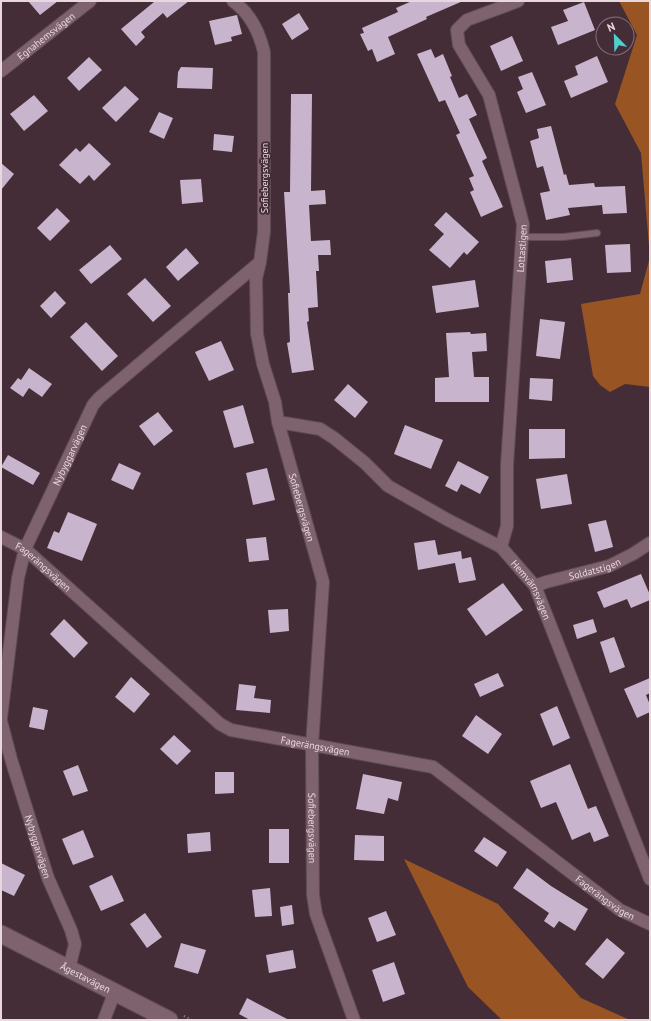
<svg xmlns="http://www.w3.org/2000/svg" width="651" height="1021" viewBox="0 0 651 1021" font-family="'PT Sans',sans-serif">
	<rect width="100%" height="100%" fill="#452d37"/>
	<g fill="#995423">
		<polygon points="619,1 650,1 650,387 625,384 610,392 600,385 593,376 581,304 640,294 650,257 641,153 615,104 637,35"/>
		<polygon points="404,859 498,904 581,998 630,1020 502,1020 468,987"/>
	</g>
	<g fill="#c8b4cc">
		<polygon points="28,1 58,1 40,15"/>
		<polygon points="153,1 189,1 167,18 163,13 141,32 145,37 136,46 121,29 154,2"/>
		<polygon points="412,1 463,1 426,17 427,19 388,37 395,54 377,62 372,49 368,51 360,34 364,33 362,28 398,12 396,8"/>
		<polygon points="584,2 595,30 558,45 551,27 568,21 563,10"/>
		<polygon points="299,13 309,29 292,40 282,24"/>
		<polygon points="237,15 242,34 231,37 232,41 215,45 209,21"/>
		<polygon points="512,36 523,61 501,71 490,46"/>
		<polygon points="431,49 435,58 443,54 452,76 450,77 459,98 467,94 477,115 469,119 487,158 482,161 503,207 481,217 470,192 474,190 469,178 474,176 456,135 460,133 445,100 439,102 417,54"/>
		<polygon points="597,56 608,82 571,98 564,81 578,75 575,66"/>
		<polygon points="89,57 102,70 79,91 67,78"/>
		<polygon points="181,67 213,68 212,89 177,88 178,72"/>
		<polygon points="532,72 546,105 526,113 517,92 523,89 518,77"/>
		<polygon points="125,86 139,99 116,122 102,108"/>
		<polygon points="291,94 312,94 311,191 325,190 326,204 309,205 311,241 330,240 331,255 318,255 319,271 316,271 318,307 308,308 309,321 307,322 314,370 292,373 287,343 290,342 288,293 290,293 284,192 290,192"/>
		<polygon points="34,95 48,111 24,131 10,114"/>
		<polygon points="159,112 173,118 164,139 149,132"/>
		<polygon points="551,126 564,175 566,174 569,185 594,183 595,187 625,186 627,213 603,214 602,205 568,208 570,215 546,220 540,193 550,191 543,166 537,168 530,141 539,138 537,129"/>
		<polygon points="214,134 234,136 232,152 213,150"/>
		<polygon points="89,143 111,164 94,181 89,175 80,184 59,165 76,148 80,152"/>
		<polygon points="1,163 14,174 1,190"/>
		<polygon points="201,179 203,202 182,204 180,180"/>
		<polygon points="57,208 70,221 50,241 37,228"/>
		<polygon points="446,212 479,242 467,255 464,252 450,268 429,250 444,234 434,225"/>
		<polygon points="630,244 631,272 607,273 605,245"/>
		<polygon points="110,245 122,259 91,284 79,270"/>
		<polygon points="186,248 199,263 178,281 166,267"/>
		<polygon points="571,258 573,280 547,283 545,261"/>
		<polygon points="145,278 171,306 153,322 127,294"/>
		<polygon points="475,280 479,307 436,313 432,286"/>
		<polygon points="55,291 66,303 51,318 40,306"/>
		<polygon points="540,319 565,322 560,359 536,356"/>
		<polygon points="86,322 118,356 102,371 70,337"/>
		<polygon points="470,332 471,334 486,333 487,351 472,352 474,377 489,377 489,402 435,402 435,378 449,377 446,333"/>
		<polygon points="221,341 234,370 209,381 195,352"/>
		<polygon points="29,368 52,384 42,397 29,388 23,397 10,388 18,378 21,380"/>
		<polygon points="530,378 553,379 552,401 529,399"/>
		<polygon points="348,384 368,402 355,418 334,400"/>
		<polygon points="243,405 254,443 234,448 223,411"/>
		<polygon points="158,412 173,431 154,446 139,426"/>
		<polygon points="405,425 443,440 431,469 394,454"/>
		<polygon points="529,429 565,429 565,458 529,459"/>
		<polygon points="8,455 40,473 33,485 1,467"/>
		<polygon points="458,461 489,477 480,494 461,484 457,492 445,486"/>
		<polygon points="119,463 141,473 133,490 111,480"/>
		<polygon points="267,468 275,500 253,505 246,473"/>
		<polygon points="567,474 572,504 541,509 536,479"/>
		<polygon points="68,512 97,524 82,561 47,548 54,531 59,533"/>
		<polygon points="606,520 613,547 595,552 588,524"/>
		<polygon points="266,537 269,560 249,562 246,539"/>
		<polygon points="435,540 438,555 461,551 462,559 471,557 476,580 459,583 455,563 418,570 414,543"/>
		<polygon points="641,574 650,595 650,600 631,608 627,599 604,608 597,592"/>
		<polygon points="503,583 523,610 486,636 467,609"/>
		<polygon points="288,609 289,631 270,633 268,610"/>
		<polygon points="64,619 88,643 74,658 50,634"/>
		<polygon points="593,619 597,632 577,639 573,625"/>
		<polygon points="614,637 625,667 610,673 600,642"/>
		<polygon points="498,673 504,686 480,697 474,684"/>
		<polygon points="131,677 150,694 134,713 115,697"/>
		<polygon points="650,678 650,693 646,695 650,705 650,712 637,718 624,689"/>
		<polygon points="239,684 256,686 254,698 271,700 270,713 236,710"/>
		<polygon points="557,706 570,738 553,746 540,714"/>
		<polygon points="33,707 48,710 44,730 29,727"/>
		<polygon points="476,715 502,734 488,754 462,736"/>
		<polygon points="174,735 191,751 177,765 160,749"/>
		<polygon points="570,764 588,809 596,806 609,836 594,842 590,832 572,840 556,802 541,808 530,781"/>
		<polygon points="78,765 88,791 73,796 63,771"/>
		<polygon points="215,772 234,772 234,793 215,794"/>
		<polygon points="363,774 402,782 398,801 388,798 384,814 356,809"/>
		<rect x="269" y="829" width="20" height="34"/>
		<polygon points="83,830 94,857 73,865 62,839"/>
		<polygon points="210,832 211,851 188,853 187,834"/>
		<polygon points="355,835 384,836 384,861 354,860"/>
		<polygon points="484,837 507,852 497,867 474,851"/>
		<polygon points="1,863 25,875 14,896 1,890"/>
		<polygon points="527,868 551,886 588,909 575,931 559,921 554,928 544,921 549,913 513,888"/>
		<polygon points="112,875 124,901 101,911 89,886"/>
		<polygon points="270,888 272,916 255,917 252,890"/>
		<polygon points="292,905 294,924 282,926 280,907"/>
		<polygon points="386,911 396,935 377,942 368,918"/>
		<polygon points="145,913 162,937 147,948 130,924"/>
		<polygon points="607,938 625,953 603,979 585,964"/>
		<polygon points="181,943 206,950 198,974 174,967"/>
		<polygon points="293,950 296,968 269,973 266,955"/>
		<polygon points="394,962 405,994 383,1002 372,970"/>
		<polygon points="247,998 289,1020 250,1020 239,1014"/>
	</g>
	<g fill="none" stroke-linecap="round" stroke-linejoin="round">
		<g stroke="#5f4b54" stroke-width="8">
			<polyline id="lane" points="522,237 563,237 597,233"/>
		</g>
		<g stroke="#5f4b54" stroke-width="14">
			<g id="street">
				<path id="s1" d="M233,1C250,13 259,31 264,52V232L260,262L256,279L257,334L263,364L275,402L278,422L323,582L312,745L313,895L316,914L354,1020"/>
				<path id="s2" d="M1,71L90,1"/>
				<path id="s3" d="M278,422L320,429L334,438L365,463L388,486L448,520L501,547L535,586L650,879"/>
				<path id="s4" d="M1,537L25,549L220,724L231,730L433,767L620,910L650,924"/>
				<path id="s5" d="M501,547L507,526V465L523,224L489,95L459,45L457,30L467,20L518,1"/>
				<path id="s6" d="M535,586L546,582L609,566L633,554L650,543"/>
				<path id="s7" d="M1,718L18,578L25,549L93,405L99,398L260,262"/>
				<path id="s8" d="M1,721L11,759L48,878L71,930L75,944L69,969"/>
				<polyline points="104,1020 115,991"/>
			</g>
		</g>
		<g stroke="#5f4b54" stroke-width="19">
			<g id="secondary">
				<path id="s9" d="M1,934L169,1020"/>
			</g>
		</g>
		<polyline stroke="#9a878e" stroke-width="2.5" stroke-dasharray="1 3" stroke-linecap="butt" points="184,1016 192,1020"/>
		<use href="#lane" stroke="#7e626e" stroke-width="6"/>
		<use href="#street" stroke="#7e626e" stroke-width="12"/>
		<use href="#secondary" stroke="#7e626e" stroke-width="17"/>
	</g>
	<g text-anchor="middle" dominant-baseline="central" stroke-width="4" stroke-linejoin="round" paint-order="stroke">
		<g font-size="10" fill="#e8d8de" stroke="#452d37">
			<text stroke="none"><textPath href="#s2" startOffset="57">Egnahemsvägen</textPath></text>
			<text transform="translate(264 178) rotate(-90)">Sofiebergsvägen</text>
			<text stroke="none"><textPath href="#s5" startOffset="300">Lottastigen</textPath></text>
			<text stroke="none"><textPath href="#s7" startOffset="275">Nybyggarvägen</textPath></text>
			<text stroke="none"><textPath href="#s1" startOffset="523">Sofiebergsvägen</textPath></text>
			<text stroke="none"><textPath href="#s4" startOffset="52">Fagerängsvägen</textPath></text>
			<text stroke="none"><textPath href="#s6" startOffset="62">Soldatstigen</textPath></text>
			<text stroke="none"><textPath href="#s3" startOffset="313">Hemvärnsvägen</textPath></text>
			<text stroke="none"><textPath href="#s4" startOffset="387">Fagerängsvägen</textPath></text>
			<text stroke="none"><textPath href="#s1" startOffset="847">Sofiebergsvägen</textPath></text>
			<text stroke="none"><textPath href="#s8" startOffset="131">Nybyggarvägen</textPath></text>
			<text stroke="none"><textPath href="#s4" startOffset="723">Fagerängsvägen</textPath></text>
			<text stroke="none"><textPath href="#s9" startOffset="95">Ågestavägen</textPath></text>
		</g>
	</g>
	<rect width="651" height="1021" fill="none" stroke="#e8d8de" stroke-width="4"/>
	<g transform="translate(615 36) rotate(337)"><circle r="19" fill="#452d37" stroke="#86717a"/>
	<path d="M0-3L7 15L0 10L-7 15Z" fill="#52cdce"/>
	<text y="-6" font-size="11" font-weight="bold" text-anchor="middle" fill="#e8d8de">N</text>
	</g>
</svg>
